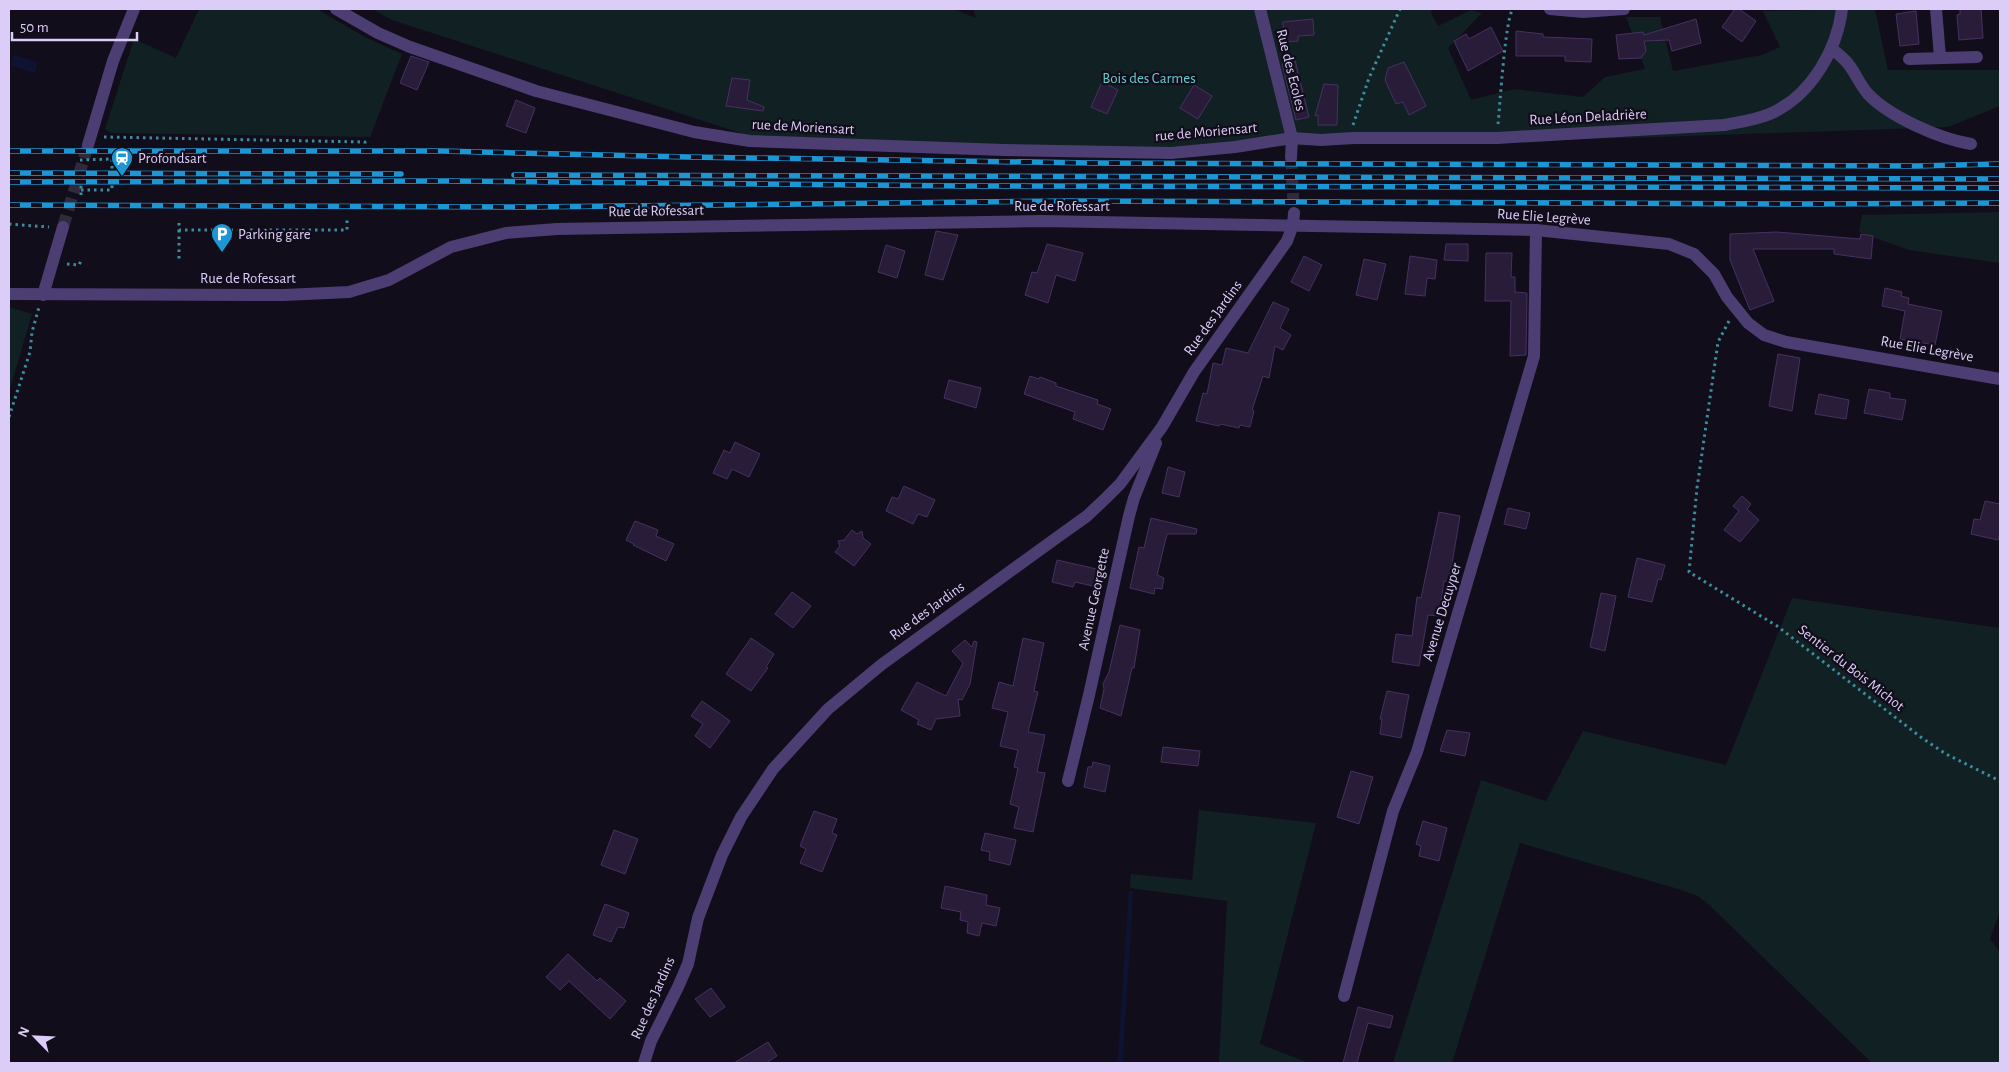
<svg xmlns="http://www.w3.org/2000/svg" width="2009" height="1072" viewBox="0 0 2009 1072" font-family="'Alegreya Sans',sans-serif">
	<rect width="100%" height="100%" fill="#120d1a"/>
	<g fill="#112023">
		<polygon points="199,9 317,9 365,37 402,54 370,137 111,133 105,129 134,39 176,58"/>
		<polygon points="372,9 953,9 976,18 973,9 1432,9 1431,13 1438,26 1471,10 1482,13 1448,48 1471,100 1514,89 1583,97 1605,77 1645,69 1626,17 1660,17 1673,71 1762,55 1780,47 1763,11 1875,9 1888,70 2000,70 2000,106 1948,127 1659,137 1151,149 759,139 392,20"/>
		<polygon points="2000,212 2000,263 1909,250 1859,232 1862,215"/>
		<polygon points="9,307 32,314 9,392"/>
		<polygon points="1792,598 2000,628 2000,911 1990,939 2000,952 2000,1063 1872,1063 1707,903 1698,896 1678,889 1520,843 1452,1063 1393,1063 1481,780 1546,801 1583,731 1726,765"/>
		<polygon points="1199,810 1316,823 1260,1044 1309,1063 1219,1063 1227,901 1130,888 1131,874 1192,880"/>
	</g>
	<polygon fill="#0e1332" points="14,55 38,62 35,73 11,66"/>
	<g fill="none" stroke-linecap="round" stroke-linejoin="round">
		<polyline stroke="#0e1332" stroke-width="5" points="1120,1063 1131,893"/>
	</g>
	<g fill="#281c38" stroke="#463161">
		<polygon points="1735,9 1739,9 1756,21 1742,42 1722,27"/>
		<polygon points="1960,9 1981,9 1983,38 1959,40 1957,15 1960,14"/>
		<polygon points="1916,11 1919,44 1900,46 1896,14"/>
		<polygon points="1313,19 1314,35 1298,36 1298,41 1284,42 1283,22"/>
		<polygon points="1696,19 1701,43 1672,51 1669,40 1644,41 1646,51 1641,58 1619,59 1616,35 1643,32 1644,35"/>
		<polygon points="1491,27 1503,51 1468,71 1454,41 1466,34 1469,39"/>
		<polygon points="1516,31 1543,34 1543,37 1592,39 1591,62 1565,61 1565,56 1516,56"/>
		<polygon points="411,56 429,62 417,90 400,83"/>
		<polygon points="1295,60 1309,117 1296,120 1282,64"/>
		<polygon points="1404,62 1426,106 1409,115 1403,102 1396,104 1385,80 1388,68"/>
		<polygon points="732,78 750,80 747,100 764,107 763,111 726,106"/>
		<polygon points="1102,82 1118,90 1107,114 1091,107"/>
		<polygon points="1324,84 1338,85 1337,125 1318,125 1318,115 1315,116"/>
		<polygon points="1194,85 1212,96 1198,119 1180,108"/>
		<polygon points="516,100 535,108 526,133 506,126"/>
		<polygon points="936,231 958,235 943,280 925,275"/>
		<polygon points="1777,232 1860,239 1861,234 1873,236 1871,259 1834,254 1834,249 1753,249 1774,301 1750,310 1730,260 1730,234"/>
		<polygon points="1047,244 1083,253 1075,281 1056,275 1048,303 1025,295 1032,272 1037,273"/>
		<polygon points="1446,244 1468,244 1468,261 1444,260"/>
		<polygon points="886,245 905,251 897,278 878,272"/>
		<polygon points="1486,253 1512,253 1511,277 1515,277 1515,292 1527,293 1526,355 1510,356 1511,301 1485,301"/>
		<polygon points="1304,256 1322,265 1309,291 1291,282"/>
		<polygon points="1410,256 1437,260 1435,279 1427,278 1425,296 1405,294"/>
		<polygon points="1364,259 1386,264 1377,300 1356,295"/>
		<polygon points="1885,288 1902,292 1901,296 1909,298 1908,304 1942,311 1935,345 1900,339 1905,311 1882,306"/>
		<polygon points="1273,302 1289,309 1280,328 1291,335 1283,350 1275,346 1269,378 1263,376 1252,410 1254,411 1250,427 1240,425 1239,428 1220,424 1219,426 1196,421 1203,393 1207,394 1213,363 1222,365 1226,348 1248,353"/>
		<polygon points="1778,354 1800,358 1792,411 1769,406"/>
		<polygon points="1030,376 1039,379 1040,377 1056,383 1056,386 1098,400 1097,404 1111,409 1103,430 1073,419 1075,412 1024,394"/>
		<polygon points="949,380 981,388 976,408 944,398"/>
		<polygon points="1869,389 1890,393 1890,398 1906,400 1902,420 1864,413"/>
		<polygon points="1819,394 1849,400 1846,419 1815,414"/>
		<polygon points="735,442 760,454 749,477 732,469 727,479 713,473 724,450 730,453"/>
		<polygon points="1168,467 1185,472 1179,497 1162,493"/>
		<polygon points="904,486 935,500 927,517 918,514 913,524 886,511 892,497 898,499"/>
		<polygon points="1742,496 1751,504 1747,509 1759,520 1740,542 1724,530 1739,511 1733,506"/>
		<polygon points="1985,501 2000,504 2000,533 1998,540 1971,534 1974,519 1980,520"/>
		<polygon points="1508,508 1530,513 1526,529 1504,524"/>
		<polygon points="1439,512 1460,516 1449,582 1444,581 1439,616 1428,615 1419,666 1392,662 1396,634 1412,636 1417,597 1421,598"/>
		<polygon points="1151,518 1197,529 1196,534 1167,534 1157,575 1164,578 1162,589 1155,588 1154,594 1130,588 1139,547 1144,548"/>
		<polygon points="635,521 658,530 656,536 674,544 666,561 633,545 634,544 626,540"/>
		<polygon points="852,530 857,534 862,531 863,538 871,544 854,566 835,552 840,546 838,541 844,540"/>
		<polygon points="1637,558 1665,565 1661,580 1658,579 1652,602 1628,597"/>
		<polygon points="1057,560 1101,570 1097,587 1075,582 1073,587 1052,582"/>
		<polygon points="792,592 811,606 793,628 775,614"/>
		<polygon points="1601,593 1616,596 1605,651 1590,647"/>
		<polygon points="1120,625 1140,630 1134,668 1132,668 1121,716 1100,708 1104,689 1103,684 1109,672"/>
		<polygon points="751,638 774,654 766,667 768,668 751,691 726,674"/>
		<polygon points="1023,638 1044,643 1034,691 1038,692 1028,732 1045,735 1037,772 1045,773 1033,832 1014,828 1019,807 1010,804 1018,768 1014,767 1018,750 1000,746 1008,712 992,708 999,682 1013,686"/>
		<polygon points="965,640 972,647 974,641 977,642 970,684 962,700 958,699 960,716 936,719 931,730 917,724 919,720 901,710 917,682 946,696 963,663 952,651"/>
		<polygon points="1387,691 1409,695 1401,738 1380,734 1382,719 1380,719"/>
		<polygon points="702,701 730,721 710,748 695,736 703,724 691,716"/>
		<polygon points="1447,730 1470,733 1465,756 1440,751"/>
		<polygon points="1163,747 1200,751 1198,766 1161,762"/>
		<polygon points="1093,762 1110,766 1105,792 1084,787 1088,767 1092,767"/>
		<polygon points="1351,771 1373,777 1359,824 1337,817"/>
		<polygon points="814,811 837,819 832,833 837,835 822,872 800,863 806,849 800,846"/>
		<polygon points="1423,821 1447,828 1439,861 1419,856 1421,846 1416,844"/>
		<polygon points="614,830 638,839 625,874 601,865"/>
		<polygon points="985,833 1016,840 1010,865 989,860 990,852 981,850"/>
		<polygon points="945,886 987,895 986,905 1000,908 996,926 982,923 979,936 967,933 968,922 960,920 961,912 941,908"/>
		<polygon points="605,904 629,913 624,928 618,927 611,942 593,935"/>
		<polygon points="568,954 597,981 600,978 626,1001 610,1019 569,981 560,990 546,977"/>
		<polygon points="711,988 725,1007 710,1017 695,999"/>
		<polygon points="1358,1007 1393,1016 1390,1028 1368,1023 1357,1063 1343,1063"/>
		<polygon points="768,1042 777,1056 766,1063 734,1063"/>
	</g>
	<g fill="none" stroke-linecap="round" stroke-linejoin="round">
		<g stroke="#302a3b" stroke-width="12" stroke-dasharray="12 6" stroke-linecap="butt">
			<polyline points="1291,157 1294,213"/>
			<polyline points="63,227 88,145"/>
		</g>
		<g stroke="#3c8d9d" stroke-width="3" stroke-dasharray="2.5 4" stroke-linecap="butt">
			<path d="M1498,124C1500,107 1505,18 1513,9"/>
			<polyline points="1353,125 1369,78 1400,9"/>
			<polyline points="104,137 365,142 365,147"/>
			<polyline points="81,186 81,195"/>
			<polyline points="81,190 112,190"/>
			<polyline points="179,223 179,230 347,230 347,219"/>
			<polyline points="9,224 49,227"/>
			<polyline points="179,230 179,260"/>
			<polyline points="67,264 79,265 81,261"/>
			<polyline points="1729,321 1718,342 1697,488 1689,572 1777,626 1922,738 1946,754 2000,781"/>
			<polyline points="9,417 30,352 32,332 39,307"/>
		</g>
		<g stroke="#4c3e73" stroke-width="12">
			<path d="M336,9L378,33L410,47L536,91L694,132L750,141L1004,150L1171,153L1235,147L1292,138L1321,140L1353,138H1497L1724,125C1740,122 1757,120 1772,113C1811,95 1837,50 1842,9"/>
			<polyline points="1260,9 1292,138 1291,157"/>
			<polyline points="1550,9 1583,12 1624,9"/>
			<polyline points="1936,9 1940,57"/>
			<path d="M1832,49C1838,54 1844,58 1849,65C1856,74 1860,85 1868,94C1890,117 1940,139 1971,144"/>
			<polyline points="1909,59 1977,57"/>
			<polyline points="88,145 113,61 134,9"/>
			<polyline points="9,294 284,295 349,292 389,280 451,247 506,233 557,229 1042,221 1536,230 1669,244 1694,254 1714,274 1727,297 1748,323 1764,335 1786,342 2000,379"/>
			<polyline points="43,295 63,227"/>
			<polyline points="1068,781 1089,695 1129,516 1134,498 1156,443"/>
			<polyline points="1344,996 1393,811 1417,752 1534,356 1536,230"/>
			<polyline points="644,1063 651,1041 678,987 688,964 698,918 722,855 741,817 773,769 828,709 881,665 1059,536 1087,516 1106,498 1120,484 1162,427 1194,372 1287,241 1293,225 1294,213"/>
		</g>
		<g stroke="#1d97d4" stroke-width="5.5">
			<g id="rail">
				<polyline points="9,151 441,151 688,157 1092,163 1916,166 2000,164"/>
				<polyline points="9,173 401,174"/>
				<polyline points="514,175 2000,179"/>
				<polyline points="9,182 448,181 965,186 2000,188"/>
				<polyline points="9,205 527,207 1069,201 1807,204 2000,203"/>
			</g>
		</g>
		<use href="#rail" stroke="#120d1a" stroke-width="4" stroke-dasharray="11" stroke-linecap="butt"/>
		<polyline stroke="#3c8d9d" stroke-width="3" stroke-dasharray="2.5 4" stroke-linecap="butt" points="80,160 112,159 112,190"/>
	</g>
	<defs>
		<g id="station-pin" transform="scale(1.125)"><path d="M0 17L-7.5 6A9.5 9.5 0 1 1 7.5 6Z" fill="#1d97d4" stroke="#120d1a"/><path d="M-3-6H3Q5-6 5-4V2Q5 4 3 4L4.5 6H3L1.5 4h-3L-3 6H-4.5L-3 4Q-5 4-5 2V-4Q-5-6-3-6ZM-3.5-4v3h7v-3ZM-3.5 1v1.5H-2V1ZM2 1v1.5H3.5V1Z" fill="#fff"/></g>
		<g id="parking-pin" transform="scale(1.125)"><path d="M0 17L-7.5 6A9.5 9.5 0 1 1 7.5 6Z" fill="#1d97d4" stroke="#120d1a"/><path d="M-3.5-5.5H1a3.5 3.5 0 0 1 0 7H-1V5.5H-3.5ZM-1-3.4V-.6H.8a1.4 1.4 0 0 0 0-2.8Z" fill="#fff"/></g>
	</defs>
	<g fill-rule="evenodd">
		<use href="#station-pin" x="122" y="158"/>
		<use href="#parking-pin" x="222" y="234"/>
	</g>
	<g text-anchor="middle" dominant-baseline="central" stroke-width="4.5" stroke-linejoin="round" paint-order="stroke">
		<g font-size="15" fill="#dccdf8" stroke="#120d1a">
			<text transform="translate(1291 70) rotate(76)">Rue des Ecoles</text>
			<text transform="translate(1588 117) rotate(-3)">Rue Léon Deladrière</text>
			<text transform="translate(803 127) rotate(3)">rue de Moriensart</text>
			<text transform="translate(1206 132) rotate(-5)">rue de Moriensart</text>
			<text x="1062" y="206">Rue de Rofessart</text>
			<text transform="translate(656 211) rotate(-1)">Rue de Rofessart</text>
			<text transform="translate(1544 217) rotate(4)">Rue Elie Legrève</text>
			<text x="248" y="278">Rue de Rofessart</text>
			<text transform="translate(1213 318) rotate(-54)">Rue des Jardins</text>
			<text transform="translate(1927 349) rotate(10)">Rue Elie Legrève</text>
			<text transform="translate(1094 599) rotate(-78)">Avenue Georgette</text>
			<text transform="translate(927 611) rotate(-36)">Rue des Jardins</text>
			<text transform="translate(1442 612) rotate(-73)">Avenue Decuyper</text>
			<text transform="translate(1851 668) rotate(38)">Sentier du Bois Michot</text>
			<text transform="translate(653 998) rotate(-66)">Rue des Jardins</text>
		</g>
		<g font-size="15" fill="#64cdcb" stroke="#120d1a">
			<text x="1149" y="78">Bois des Carmes</text>
		</g>
		<g font-size="15" fill="#dccdf8" stroke="#120d1a" text-anchor="start">
			<text x="138" y="158">Profondsart</text>
			<text x="238" y="234">Parking gare</text>
		</g>
	</g>
	<rect width="2009" height="1072" fill="none" stroke="#dccdf8" stroke-width="20"/>
	<g transform="translate(35 1037) rotate(294)" stroke="#120d1a" stroke-width="4" paint-order="stroke">
	<path d="M0-4L9 19L0 12L-9 19Z" fill="#dccdf8"/>
	<text y="-8" font-size="14" font-weight="bold" text-anchor="middle" fill="#dccdf8">N</text>
	</g>
	<path d="M12 32v8h125v-8" fill="none" stroke="#dccdf8" stroke-width="2.5"/>
	<text x="20" y="32" font-size="15" fill="#dccdf8" stroke="#120d1a" stroke-width="4" paint-order="stroke">50 m</text>
</svg>
